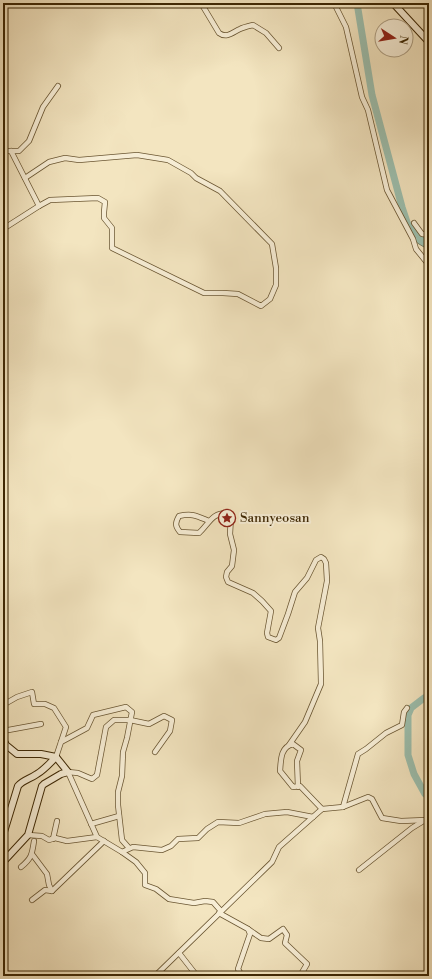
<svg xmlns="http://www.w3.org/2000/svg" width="432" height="979" viewBox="0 0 432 979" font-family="'Libre Bodoni',serif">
	<rect width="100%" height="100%" fill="#f3e5c0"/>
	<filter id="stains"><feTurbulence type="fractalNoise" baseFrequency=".005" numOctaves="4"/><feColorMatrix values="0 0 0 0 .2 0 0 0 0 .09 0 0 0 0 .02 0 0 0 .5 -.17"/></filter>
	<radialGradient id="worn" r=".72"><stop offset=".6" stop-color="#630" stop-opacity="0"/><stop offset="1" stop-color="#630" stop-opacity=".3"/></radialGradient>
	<polygon fill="#9cbfae" stroke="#76826a" points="408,225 423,236 429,237 429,250 419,244 415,241"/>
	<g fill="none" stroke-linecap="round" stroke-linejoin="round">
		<g stroke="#9cbfae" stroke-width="7">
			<polyline points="357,3 372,95 402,207 408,225 414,233"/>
			<polyline points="429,696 424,698 411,708 408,715 408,755 414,774 425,794 429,797"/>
		</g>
		<g stroke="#6a5632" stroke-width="6">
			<g id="street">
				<path d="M201,3L219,33C227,39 233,32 240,29C244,27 249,26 253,25L266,33L279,48"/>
				<polyline points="334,3 346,27 362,97 368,110 387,190 413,239 416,249 429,265"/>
				<polyline points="3,151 19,151 29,141 43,107 58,86"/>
				<polyline points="11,151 39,206"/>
				<polyline points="414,223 422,234 429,235"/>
				<polyline points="3,229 39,206 50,200 98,198 105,202 104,212 104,218 112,228 112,248 204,293 223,293 238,294 261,306 270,299 276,285 276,268 272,244 220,191 196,178 191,173 168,160 137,155 79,160 65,158 49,162 25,178"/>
				<path d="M209,521C197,516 193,513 179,516C175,523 175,526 180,532L199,533C209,524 212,512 228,513L231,517L230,534L234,550L232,566L227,572L226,577L228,582L253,593L262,601L271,611L267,633L268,637L276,640L279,638L288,614L295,592L307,578L316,560L321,557L324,559L326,563L327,581L318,628L320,641L321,684L305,722L289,745"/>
				<polyline points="3,665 4,664"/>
				<polyline points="3,705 17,697 32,692 34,704 45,704 54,708 66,727 61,742"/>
				<polyline points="3,731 41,724"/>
				<polyline points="56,757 61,742 87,728 93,715 126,707 132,712 127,738 123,752 122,776 118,792 118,805 122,840 129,848"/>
				<polyline points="68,772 97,837 122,852 133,847 162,850 171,846 178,839 198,838 207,829 218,822 239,823 265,814 287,812 313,817"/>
				<polyline points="68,772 78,773 92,779 97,775 106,727 114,720 130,720 149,724 164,716 172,720 170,731 155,752"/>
				<path d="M298,787L297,761L301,750L293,744C280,747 281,761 280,771L293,787L300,786L322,809"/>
				<polyline points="343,807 358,754 366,749 386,733 402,725 404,712 407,708"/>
				<polyline points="91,824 119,816"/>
				<polyline points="28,835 42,836 49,840 55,838 67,841 97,837"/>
				<polyline points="53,839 57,821"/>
				<polyline points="122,852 136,862 145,873 145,885 156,889 169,899 194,903 205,901 213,902 221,911"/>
				<polyline points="32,854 47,874 49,885 52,891"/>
				<path d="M21,867C32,858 32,854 34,841"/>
				<polyline points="359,870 412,828 425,820"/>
				<polyline points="32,900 45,890 52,891 104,841"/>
				<polyline points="219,913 248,929 250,934 238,969 242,976"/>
				<polyline points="248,929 261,938 269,939 283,929 287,935 285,943 307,964 300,976"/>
				<polyline points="179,953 197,976"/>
				<polyline points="155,976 272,862 279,847 322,809 343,807 368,797 372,799 382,818 401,821 426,820"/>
			</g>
		</g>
		<g stroke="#3d2703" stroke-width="8">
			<g id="secondary">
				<polyline points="393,3 429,42"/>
				<polyline points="3,739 6,745 17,754 41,754 56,757 68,772 61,774 44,784 42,786 28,835 3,862"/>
				<path d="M3,835L18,786C23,780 30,779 37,774C44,770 50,763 56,757"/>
			</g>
		</g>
		<g stroke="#3d2703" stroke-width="8">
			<polyline id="primary" points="427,976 429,974"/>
		</g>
		<use href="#street" stroke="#f7eed6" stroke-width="4.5"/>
		<use href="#secondary" stroke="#f7eed6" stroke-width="6"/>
		<use href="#primary" stroke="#eac280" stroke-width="7"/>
	</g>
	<defs>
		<g id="sight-ring" transform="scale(0.9)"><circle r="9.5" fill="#f7eed6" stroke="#8f2418" stroke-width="1.5"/><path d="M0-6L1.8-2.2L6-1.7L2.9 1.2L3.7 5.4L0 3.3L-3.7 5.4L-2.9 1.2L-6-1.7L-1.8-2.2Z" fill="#8f2418"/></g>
	</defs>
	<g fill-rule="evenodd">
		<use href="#sight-ring" x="227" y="518"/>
	</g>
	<g text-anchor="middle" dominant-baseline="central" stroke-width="4" stroke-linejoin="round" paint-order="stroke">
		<g font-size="13" fill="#3d2703" stroke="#f7eed6" text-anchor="start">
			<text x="240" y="518">Sannyeosan</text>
		</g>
	</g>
	<rect width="432" height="979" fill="none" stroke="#f3e5c0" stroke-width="16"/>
	<rect x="4" y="4" width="424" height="971" fill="none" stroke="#3d2703" stroke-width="2"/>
	<rect x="8" y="8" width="416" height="963" fill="none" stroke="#3d2703"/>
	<g transform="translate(394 38) rotate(102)"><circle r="19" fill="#f7eed6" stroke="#ad9e82"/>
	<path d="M0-3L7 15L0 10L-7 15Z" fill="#8f2418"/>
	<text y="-6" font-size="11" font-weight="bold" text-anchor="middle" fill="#3d2703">N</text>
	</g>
	<rect width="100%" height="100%" filter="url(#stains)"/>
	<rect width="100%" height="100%" fill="url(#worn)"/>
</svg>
